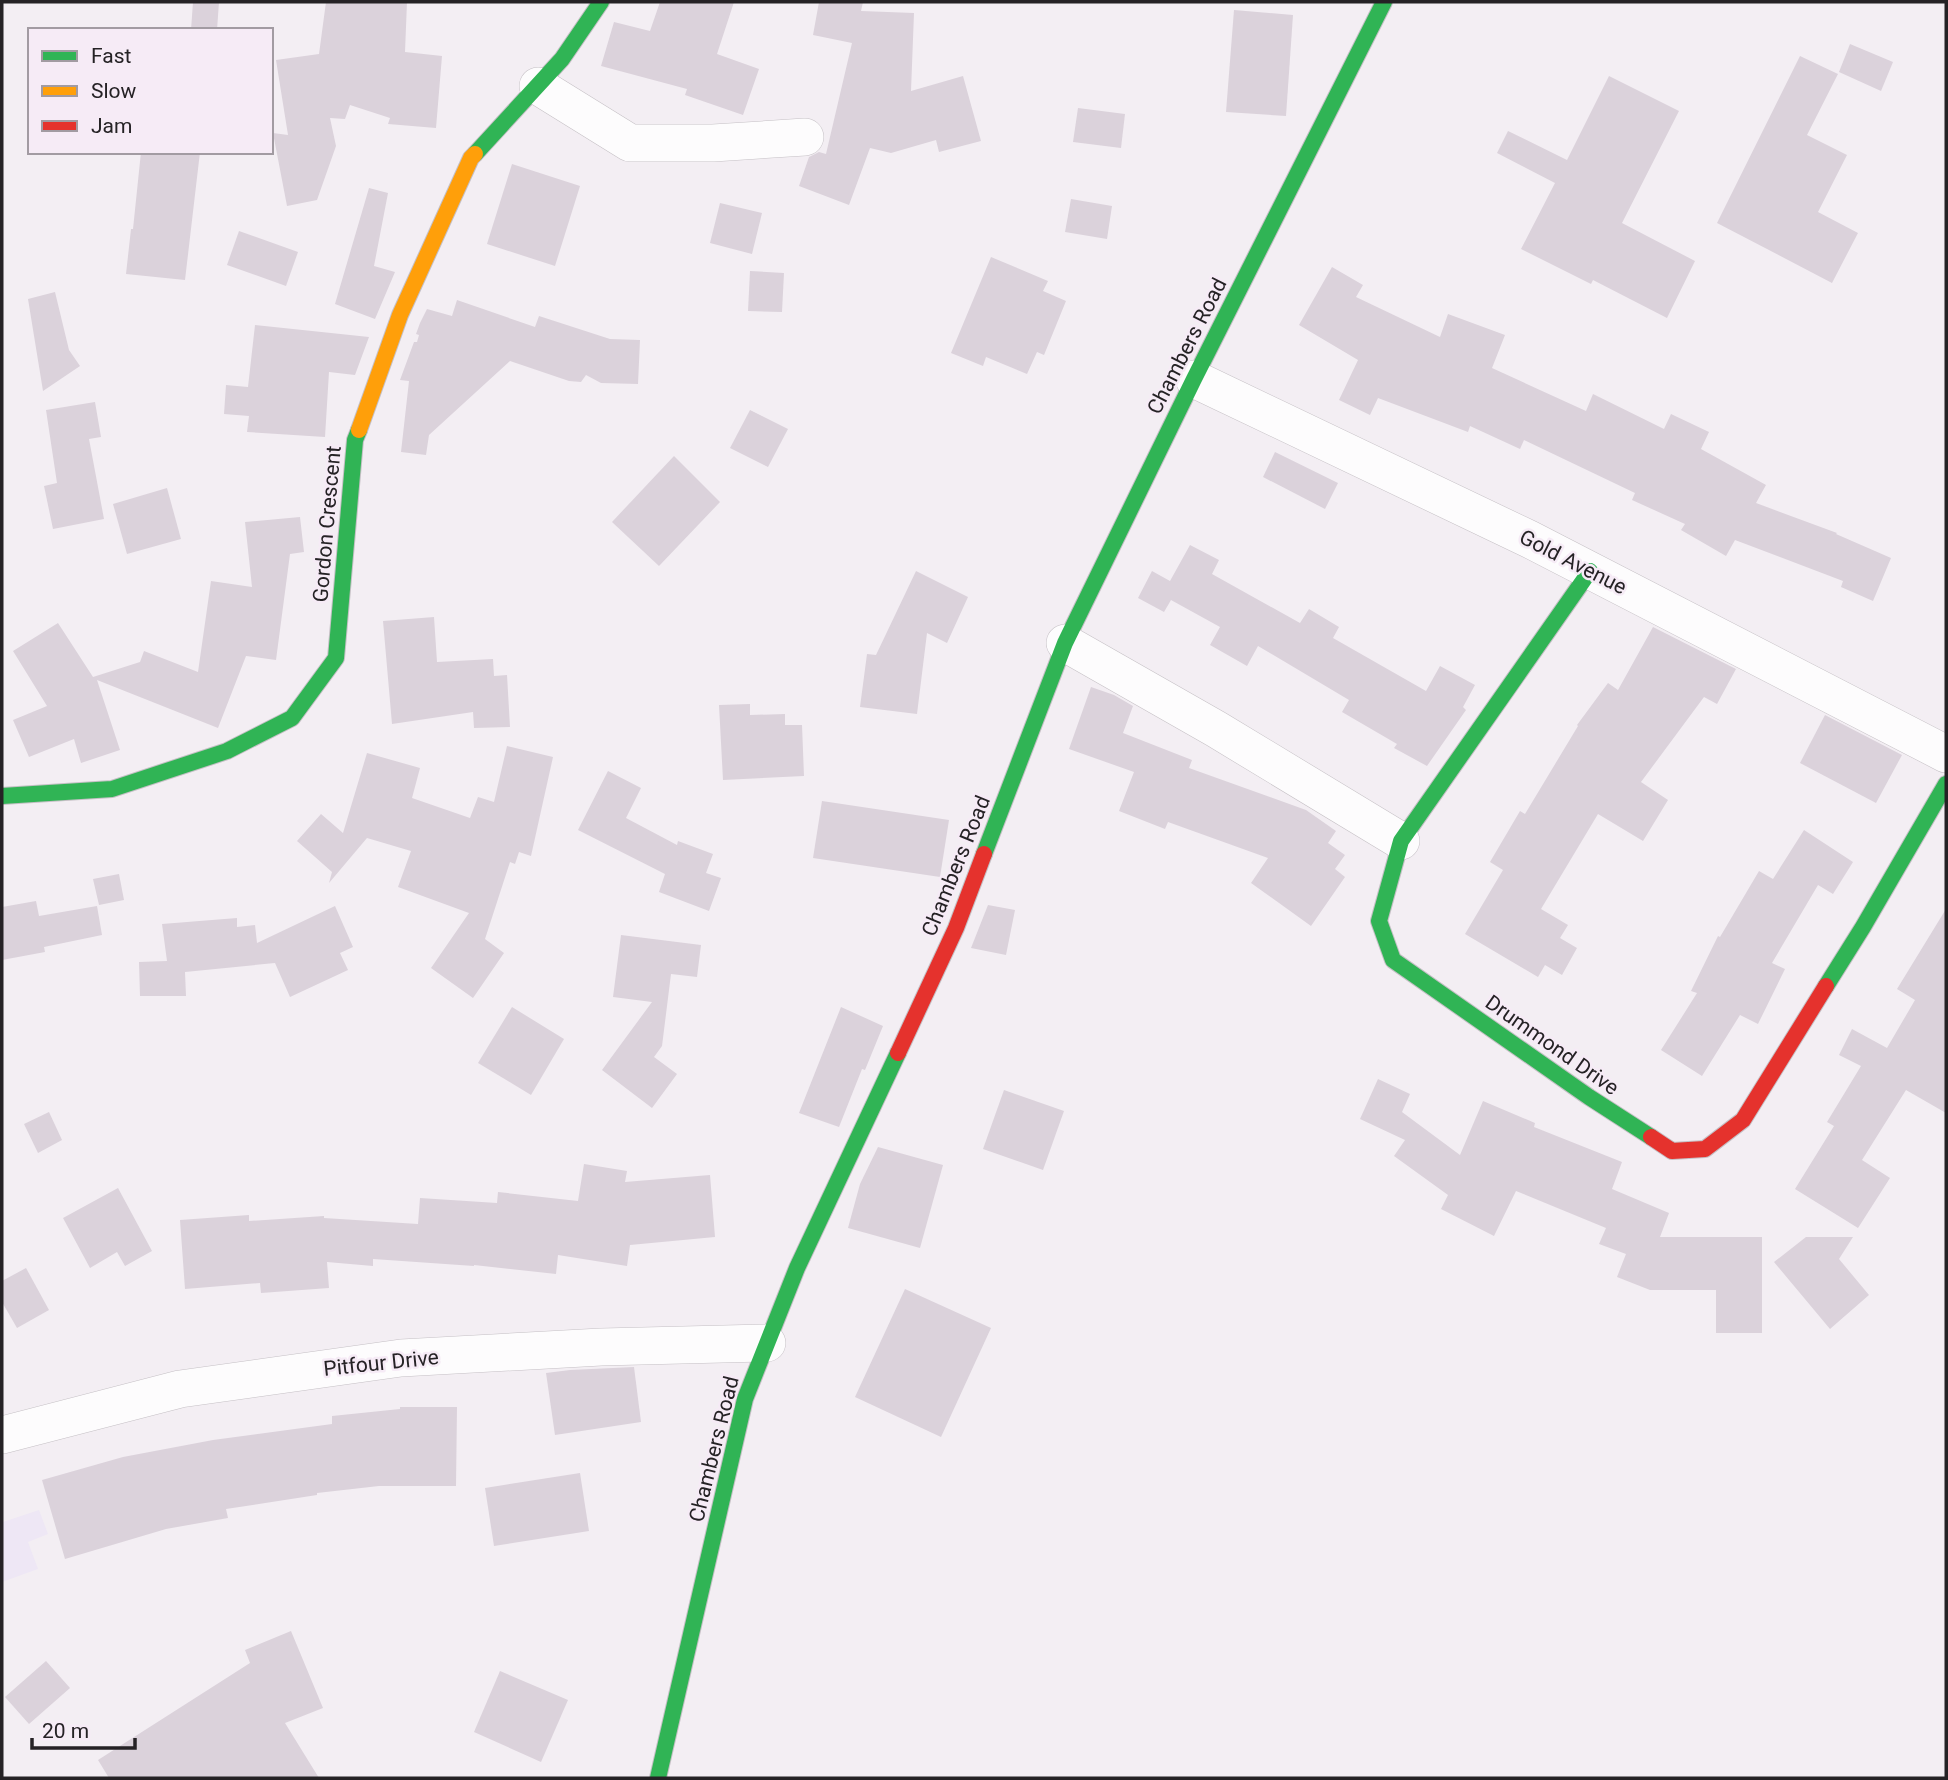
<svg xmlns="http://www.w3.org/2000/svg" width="1948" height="1780" viewBox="0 0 1948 1780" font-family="Roboto,sans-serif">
	<rect width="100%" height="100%" fill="#f3eef3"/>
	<polygon fill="#eee7f5" points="39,1510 48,1534 28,1542 38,1569 2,1582 2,1519 3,1522"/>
	<g fill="#dbd2db">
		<polygon points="193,2 219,2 217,30 191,30"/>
		<polygon points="326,2 407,2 405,52 442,56 436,128 388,124 390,118 350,105 345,119 330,118 336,146 317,200 287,206 273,133 288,135 276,60 319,54"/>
		<polygon points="660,2 734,2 717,54 759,69 743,115 685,95 687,89 601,66 614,22 650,31"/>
		<polygon points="819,2 863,2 861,11 914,13 911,91 963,76 981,141 939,152 936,140 891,153 870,148 849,205 799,186 809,157 819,152 826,154 852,43 813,35"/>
		<polygon points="1234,10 1293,15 1286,116 1226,112"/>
		<polygon points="1850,44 1893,62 1881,91 1839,72"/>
		<polygon points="1800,56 1838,74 1807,135 1847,155 1818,212 1858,233 1832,283 1717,223"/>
		<polygon points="1609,76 1679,111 1622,223 1695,261 1667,318 1593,280 1591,284 1521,249 1555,183 1497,153 1508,131 1567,160"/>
		<polygon points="1078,108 1125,114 1121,148 1073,142"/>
		<polygon points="141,152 200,152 185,280 126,274 131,229 133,229"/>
		<polygon points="512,164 580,186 555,266 487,244"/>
		<polygon points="369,188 388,193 374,266 395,272 375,319 335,304"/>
		<polygon points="1071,199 1112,206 1107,239 1065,232"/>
		<polygon points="720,203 762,213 752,254 710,243"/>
		<polygon points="239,231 298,252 286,286 227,265"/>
		<polygon points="991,257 1048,281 1043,291 1066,301 1044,355 1037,352 1027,374 986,357 983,366 951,353"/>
		<polygon points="1332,267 1363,285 1356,297 1440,337 1448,314 1505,335 1492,368 1586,411 1593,394 1664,429 1671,414 1709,432 1701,449 1766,485 1756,503 1837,533 1836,534 1891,558 1873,601 1841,587 1843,581 1735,540 1726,556 1681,530 1685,524 1632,500 1635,493 1524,440 1520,449 1470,426 1468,432 1378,398 1370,415 1339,400 1358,360 1299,325"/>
		<polygon points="750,271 784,273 782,312 748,311"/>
		<polygon points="55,292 69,350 80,366 43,391 28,299"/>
		<polygon points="457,300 535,327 539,316 610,339 640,340 638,384 601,383 586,375 581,382 569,381 510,361 429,435 426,455 401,452 409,381 400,380 414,342 417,342 419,335 416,334 420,323 427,309 452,316"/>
		<polygon points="255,325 369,337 355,375 329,372 325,437 247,432 249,416 224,414 226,385 248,387"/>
		<polygon points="95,402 101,437 89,439 104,519 53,529 44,486 57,483 46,410"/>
		<polygon points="750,410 788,429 768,467 730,448"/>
		<polygon points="1275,452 1338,483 1325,509 1263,477"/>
		<polygon points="674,456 720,502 659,566 612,522"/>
		<polygon points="167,488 181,539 127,554 113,504"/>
		<polygon points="300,517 304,552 290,554 276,660 246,656 218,728 97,680 120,750 81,763 74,739 29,757 13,720 47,706 13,651 58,623 93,677 140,662 144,651 198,672 211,581 252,587 245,522"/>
		<polygon points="1190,545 1219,560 1212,574 1300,623 1309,609 1339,627 1333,638 1426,691 1440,666 1475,685 1463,707 1466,710 1427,766 1394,748 1397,744 1342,712 1349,700 1258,646 1247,666 1210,645 1220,627 1171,600 1164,612 1138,598 1152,571 1170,581"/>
		<polygon points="916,571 968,597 947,643 927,633 917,714 860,707 867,654 876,655"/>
		<polygon points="434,617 437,662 493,659 494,676 507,675 510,727 474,728 473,712 392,724 383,621"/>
		<polygon points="1653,627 1736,669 1717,704 1704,697 1641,782 1668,800 1643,841 1598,814 1541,909 1568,925 1560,938 1577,948 1562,975 1545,965 1538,977 1465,934 1503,870 1490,862 1520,811 1525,814 1578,726 1577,725 1608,683 1618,690"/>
		<polygon points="1091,687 1114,695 1133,706 1123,733 1192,760 1189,768 1306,810 1336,831 1328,843 1345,855 1335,869 1345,877 1311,926 1251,883 1268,858 1168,822 1165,829 1119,811 1134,772 1069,749"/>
		<polygon points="750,704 750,715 785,714 785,725 802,725 804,776 723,780 719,705"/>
		<polygon points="1825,715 1902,755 1876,803 1800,763"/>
		<polygon points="507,746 553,757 531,856 519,852 515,864 510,862 485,939 504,953 473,998 431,968 469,913 398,887 411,851 367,838 329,883 332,872 297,841 321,814 343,833 367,753 420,768 412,798 470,818 478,797 494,802"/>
		<polygon points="608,771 641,788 626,818 677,845 678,841 713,854 706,873 721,878 709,911 659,892 665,874 578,830"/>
		<polygon points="822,801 949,820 940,877 813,858"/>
		<polygon points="1804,830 1853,862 1833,894 1818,885 1772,963 1785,969 1758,1024 1740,1015 1702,1076 1661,1050 1697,993 1691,991 1718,936 1720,937 1759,871 1773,879"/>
		<polygon points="119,874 124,900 99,905 93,879"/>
		<polygon points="36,901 39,916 97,906 102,935 44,947 45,952 2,960 2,907"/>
		<polygon points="988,905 1015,910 1006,955 971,948"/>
		<polygon points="335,906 353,947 340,953 348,970 290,997 275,963 185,972 186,996 140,996 139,962 167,961 162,924 237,918 237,927 255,925 257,943"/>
		<polygon points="1946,909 1946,1113 1906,1090 1862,1160 1890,1178 1858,1228 1795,1189 1834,1126 1827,1122 1861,1066 1839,1055 1852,1029 1887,1048 1915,1000 1897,989"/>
		<polygon points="621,935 701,945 697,977 671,974 662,1046 654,1057 677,1074 652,1108 602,1070 652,1002 613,997"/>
		<polygon points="512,1007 564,1039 531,1095 478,1063"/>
		<polygon points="841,1007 883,1026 865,1070 862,1069 839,1127 799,1113"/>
		<polygon points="1378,1079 1410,1094 1402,1112 1460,1155 1483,1101 1535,1123 1534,1127 1622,1162 1612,1189 1669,1213 1660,1237 1762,1237 1762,1333 1716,1333 1716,1290 1650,1290 1617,1277 1626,1254 1599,1244 1606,1228 1516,1191 1494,1236 1441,1209 1448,1195 1394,1156 1405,1140 1360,1119"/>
		<polygon points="1004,1090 1064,1111 1043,1170 983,1149"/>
		<polygon points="49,1112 62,1140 38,1153 24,1124"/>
		<polygon points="878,1147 943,1165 920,1248 848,1228 860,1184"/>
		<polygon points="584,1164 627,1171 625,1182 710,1175 715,1237 630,1245 627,1266 558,1255 556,1274 474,1265 474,1266 373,1259 373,1266 327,1262 329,1288 261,1293 260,1283 185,1289 180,1220 249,1215 249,1221 324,1216 324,1218 418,1224 420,1198 497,1203 498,1192 578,1201"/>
		<polygon points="118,1188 152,1251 125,1266 117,1252 90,1268 63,1218"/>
		<polygon points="1806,1237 1853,1237 1839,1259 1869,1295 1830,1329 1774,1262"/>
		<polygon points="26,1268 49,1310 17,1328 2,1302 2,1281"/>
		<polygon points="905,1289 991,1328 941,1437 855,1397"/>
		<polygon points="634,1367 641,1422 555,1435 546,1373 570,1370"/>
		<polygon points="400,1407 457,1407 456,1486 379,1486 317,1493 317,1495 226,1509 228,1518 166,1529 65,1559 42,1480 123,1457 213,1440 332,1424 332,1416 400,1409"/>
		<polygon points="580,1473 589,1531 494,1546 485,1488"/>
		<polygon points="291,1631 323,1708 285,1723 319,1778 109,1778 98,1760 250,1663 245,1650"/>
		<polygon points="46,1661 70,1688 29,1724 5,1697"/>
		<polygon points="500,1671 568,1700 541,1762 474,1732"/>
	</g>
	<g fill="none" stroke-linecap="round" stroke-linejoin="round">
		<g stroke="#c5c0c5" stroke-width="38">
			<g id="street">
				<polyline points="538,86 630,143 713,143 805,137"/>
				<polyline points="1194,379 1529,539 1946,754"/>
				<polyline points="1065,643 1216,729 1401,841"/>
				<polyline points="2,1435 180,1389 401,1358 601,1347 767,1343"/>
			</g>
		</g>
		<g stroke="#c5c0c5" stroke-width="18">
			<g id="fast">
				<polyline points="475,154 562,59 601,2"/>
				<polyline points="1590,571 1401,841 1379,921 1393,960 1589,1097 1651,1137"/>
				<polyline points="2,796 112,789 227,751 292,718 336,658 355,440 359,430"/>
				<polyline points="984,854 1065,643 1194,379 1384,2"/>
				<polyline points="1826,986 1863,927 1946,784"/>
				<polyline points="658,1778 745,1399 797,1268 898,1053"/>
			</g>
		</g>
		<g stroke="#c5c0c5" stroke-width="18">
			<polyline id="slow" points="359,430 400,315 471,158 475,154"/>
		</g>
		<g stroke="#c5c0c5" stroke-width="18">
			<g id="jam">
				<polyline points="898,1053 956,928 984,854"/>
				<polyline points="1651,1137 1672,1151 1705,1149 1743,1120 1826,986"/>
			</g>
		</g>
		<use href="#street" stroke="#fdfcfd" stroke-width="37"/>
		<use href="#fast" stroke="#30b455" stroke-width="16"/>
		<use href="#slow" stroke="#ff9f0a" stroke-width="16"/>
		<use href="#jam" stroke="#e5322d" stroke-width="16"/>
	</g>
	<g text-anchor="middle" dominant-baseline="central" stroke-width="5" stroke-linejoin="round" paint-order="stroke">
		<g font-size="21" fill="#252225" stroke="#f6ebf6">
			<text transform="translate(1187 346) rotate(-63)">Chambers Road</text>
			<text transform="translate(327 524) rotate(-85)">Gordon Crescent</text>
			<text transform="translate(1573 562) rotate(27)">Gold Avenue</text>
			<text transform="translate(956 866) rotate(-68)">Chambers Road</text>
			<text transform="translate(1552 1045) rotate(35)">Drummond Drive</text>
			<text transform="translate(381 1363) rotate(-6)">Pitfour Drive</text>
			<text transform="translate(714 1449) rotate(-76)">Chambers Road</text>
		</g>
	</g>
	<rect width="1948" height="1780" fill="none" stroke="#252225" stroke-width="7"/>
	<rect x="28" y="28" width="245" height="126" fill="#f6ebf6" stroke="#a29ba2" stroke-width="2"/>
	<rect x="42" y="51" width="35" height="10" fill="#30b455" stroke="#a29ba2" stroke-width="2"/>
	<text x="91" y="63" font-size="21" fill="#252225">Fast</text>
	<rect x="42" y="86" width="35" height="10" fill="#ff9f0a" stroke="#a29ba2" stroke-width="2"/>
	<text x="91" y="98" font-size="21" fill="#252225">Slow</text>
	<rect x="42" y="121" width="35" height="10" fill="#e5322d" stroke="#a29ba2" stroke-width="2"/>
	<text x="91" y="133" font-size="21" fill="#252225">Jam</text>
	<path d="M32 1738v10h103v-10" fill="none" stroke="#252225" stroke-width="3.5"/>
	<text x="42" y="1738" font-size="21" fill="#252225" stroke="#f6ebf6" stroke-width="5" paint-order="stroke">20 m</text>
</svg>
